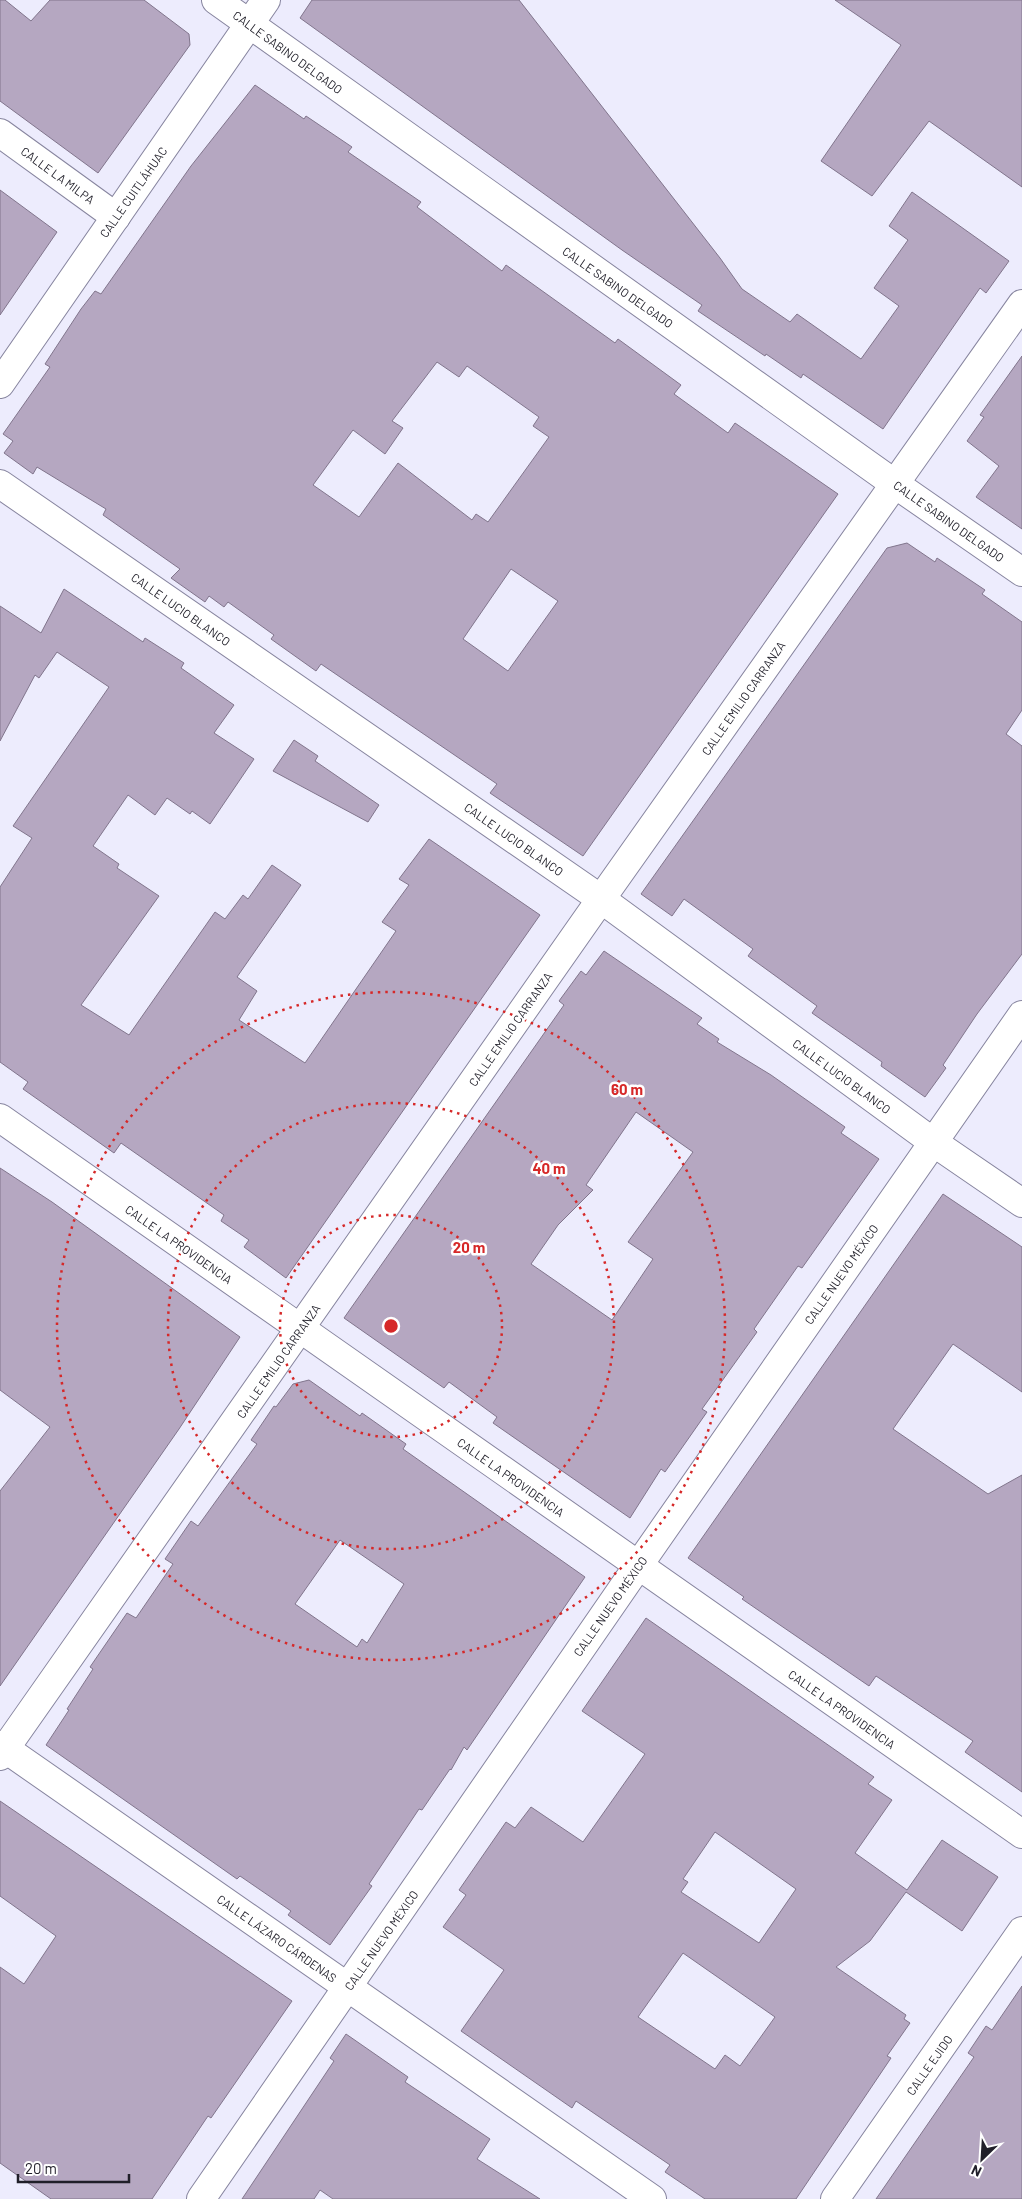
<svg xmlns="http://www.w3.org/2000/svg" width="1022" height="2199" viewBox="0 0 1022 2199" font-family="Barlow,sans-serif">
	<rect width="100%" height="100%" fill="#edecfd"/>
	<g fill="#b5a7c1" stroke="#81758c" fill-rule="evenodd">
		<polygon points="0,0 5,0 31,21 50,0 144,0 189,34 190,45 98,173 0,101"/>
		<polygon points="312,0 519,0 720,258 742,289 790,322 797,314 861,359 899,306 874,288 908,240 889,226 912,192 1009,261 986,293 980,288 883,429 803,374 801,378 766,354 765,356 698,311 702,305 622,250 300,18"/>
		<polygon points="835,0 1022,0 1022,187 929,121 872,196 821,161 901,45"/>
		<path d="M255,85L304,119L306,116L352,147L348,152L421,202L417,207L502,271L506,265L615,343L618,339L681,385L674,394L728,433L735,423L838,494L583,856L490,793L497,784L321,664L316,671L271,639L274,635L228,602L224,607L209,596L205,602L171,578L180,569L103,515L106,509L37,467L33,474L4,453L13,441L3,434L50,367L45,364L81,309L95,291L101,294L191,166ZM437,362L459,377L467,366L539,417L533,426L549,437L488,522L476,514L472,520L398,463L359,517L313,485L353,430L385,454L403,428L392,421ZM511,569L558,601L508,671L463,639Z"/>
		<polygon points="0,190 57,232 0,315"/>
		<polygon points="1022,356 1022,529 976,497 999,466 967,441 984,417 980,415"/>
		<polygon points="907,543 935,562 937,558 985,590 982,594 1022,622 1022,710 1006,734 1022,746 1022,954 977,1014 943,1065 946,1068 925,1097 881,1066 882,1062 812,1013 817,1006 748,956 753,949 684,899 672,916 641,894 887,548"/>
		<polygon points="64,589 143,642 145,638 184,663 181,668 234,705 214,733 254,759 210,824 192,811 190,814 167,798 155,815 128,795 93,846 119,864 117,868 159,896 81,1005 129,1035 215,912 225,919 243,895 248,899 272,865 301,885 237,977 257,991 239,1020 305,1063 396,931 382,922 409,885 399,879 429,839 540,915 286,1278 244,1247 249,1240 221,1221 224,1215 121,1143 114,1153 23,1089 28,1082 0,1062 0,887 32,838 13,826 109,687 57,652 39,678 35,675 0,741 0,606 41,633"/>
		<polygon points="294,740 318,756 315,761 379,805 368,822 273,771"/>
		<path d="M604,951L702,1018L697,1024L719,1039L717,1042L771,1075L845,1127L841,1133L879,1159L802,1268L798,1266L754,1329L757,1332L702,1409L707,1412L665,1472L661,1469L630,1518L493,1423L497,1417L449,1382L444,1388L344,1318L564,1005L559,1001L581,971L586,975ZM636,1112L693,1152L628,1242L653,1259L612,1320L531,1264L558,1225L593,1190L586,1185Z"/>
		<polygon points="0,1168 52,1202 240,1337 179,1429 0,1686 0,1491 50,1427 0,1390"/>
		<polygon points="943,1194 1022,1247 1022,1392 953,1344 893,1429 988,1494 1022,1475 1022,1792 965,1752 973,1741 876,1676 869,1686 742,1599 744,1597 688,1558"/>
		<path d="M309,1380L360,1416L362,1413L406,1444L403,1449L585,1577L467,1750L464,1747L451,1770L450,1769L422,1810L419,1809L369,1884L372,1886L330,1945L288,1915L291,1911L240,1876L237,1879L46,1745L69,1710L67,1709L93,1669L90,1667L127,1613L136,1618L173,1564L165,1559L191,1521L198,1526L257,1444L251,1440L274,1406L276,1407L293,1384ZM340,1540L404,1584L367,1643L362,1639L357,1647L295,1604Z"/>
		<path d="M646,1618L874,1777L868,1784L892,1800L855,1853L907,1890L942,1840L998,1877L962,1931L906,1892L870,1941L836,1967L906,2015L904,2019L910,2023L887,2056L891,2058L796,2199H705L665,2172L670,2165L576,2101L572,2108L461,2031L504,1970L443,1927L466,1895L459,1890L506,1822L515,1828L531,1807L583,1842L645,1754L582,1711ZM715,1832L796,1889L759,1943L681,1892L688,1882L683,1879ZM683,1953L775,2017L740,2066L725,2055L715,2069L638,2017Z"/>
		<polygon points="0,1801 292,2001 211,2118 208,2116 152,2199 51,2199 0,2163 0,1967 24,1984 56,1936 0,1896"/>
		<polygon points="1022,1986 1022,2199 876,2199 974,2057 968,2053 986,2026 992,2030"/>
		<polygon points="346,2034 408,2077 405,2082 490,2139 477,2159 540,2199 333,2199 320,2190 314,2199 242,2199 334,2061 330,2058"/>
	</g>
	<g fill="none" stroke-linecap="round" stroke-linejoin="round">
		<g stroke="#87859f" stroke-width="30">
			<g id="minor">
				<polyline points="216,0 895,484 1022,572"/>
				<polyline points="0,133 116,217"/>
				<polyline points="0,384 266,0"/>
				<polyline points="0,484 601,899 933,1142 1022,1203"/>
				<polyline points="0,1118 1022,1834"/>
				<polyline points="0,1745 652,2199"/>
				<polyline points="0,1756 601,899 1022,304"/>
				<polyline points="201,2199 638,1566 1022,1015"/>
				<polyline points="835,2199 1022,1931"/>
			</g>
		</g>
		<use href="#minor" stroke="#fff" stroke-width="28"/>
	</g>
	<g fill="none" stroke="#d62828" stroke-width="2.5" stroke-dasharray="2.5 5">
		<circle cx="391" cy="1326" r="111"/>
		<circle cx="391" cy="1326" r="223"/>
		<circle cx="391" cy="1326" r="334"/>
	</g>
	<g text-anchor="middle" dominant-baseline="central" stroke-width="5" stroke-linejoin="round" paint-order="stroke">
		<g font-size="12" fill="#201f29" stroke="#fff">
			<text transform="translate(288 52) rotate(36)">CALLE SABINO DELGADO</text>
			<text transform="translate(58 175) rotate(36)">CALLE LA MILPA</text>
			<text transform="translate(133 192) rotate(-55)">CALLE CUITLÁHUAC</text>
			<text transform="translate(618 287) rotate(35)">CALLE SABINO DELGADO</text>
			<text transform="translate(949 521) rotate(35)">CALLE SABINO DELGADO</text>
			<text transform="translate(181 609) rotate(35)">CALLE LUCIO BLANCO</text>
			<text transform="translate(743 698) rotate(-55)">CALLE EMILIO CARRANZA</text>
			<text transform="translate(514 839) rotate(35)">CALLE LUCIO BLANCO</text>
			<text transform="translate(510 1029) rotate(-55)">CALLE EMILIO CARRANZA</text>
			<text transform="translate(842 1076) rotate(36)">CALLE LUCIO BLANCO</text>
			<text transform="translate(179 1244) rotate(35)">CALLE LA PROVIDENCIA</text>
			<text transform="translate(841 1274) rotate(-55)">CALLE NUEVO MÉXICO</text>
			<text transform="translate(278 1361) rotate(-55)">CALLE EMILIO CARRANZA</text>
			<text transform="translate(511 1477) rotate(35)">CALLE LA PROVIDENCIA</text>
			<text transform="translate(610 1606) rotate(-55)">CALLE NUEVO MÉXICO</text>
			<text transform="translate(842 1709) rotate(35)">CALLE LA PROVIDENCIA</text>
			<text transform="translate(277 1938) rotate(35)">CALLE LÁZARO CÁRDENAS</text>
			<text transform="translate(381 1940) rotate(-55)">CALLE NUEVO MÉXICO</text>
			<text transform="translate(929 2065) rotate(-55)">CALLE EJIDO</text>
		</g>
	</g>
	<circle cx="391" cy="1326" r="8" fill="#d62828" stroke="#fff" stroke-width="2.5"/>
	<g font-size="15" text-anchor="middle" font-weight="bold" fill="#d62828" stroke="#fff" stroke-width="5" stroke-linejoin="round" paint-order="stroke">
		<text x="627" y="1095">60 m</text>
		<text x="549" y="1174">40 m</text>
		<text x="469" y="1253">20 m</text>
	</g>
	<g transform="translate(982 2159) rotate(205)" stroke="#ffffff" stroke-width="4" paint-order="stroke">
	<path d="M0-4L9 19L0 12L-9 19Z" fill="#201f29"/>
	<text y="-8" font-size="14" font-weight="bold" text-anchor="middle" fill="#201f29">N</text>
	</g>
	<path d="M18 2174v8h111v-8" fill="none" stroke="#201f29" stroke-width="2.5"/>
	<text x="25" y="2174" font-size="15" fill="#201f29" stroke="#ffffff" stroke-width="4" paint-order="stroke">20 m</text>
</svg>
